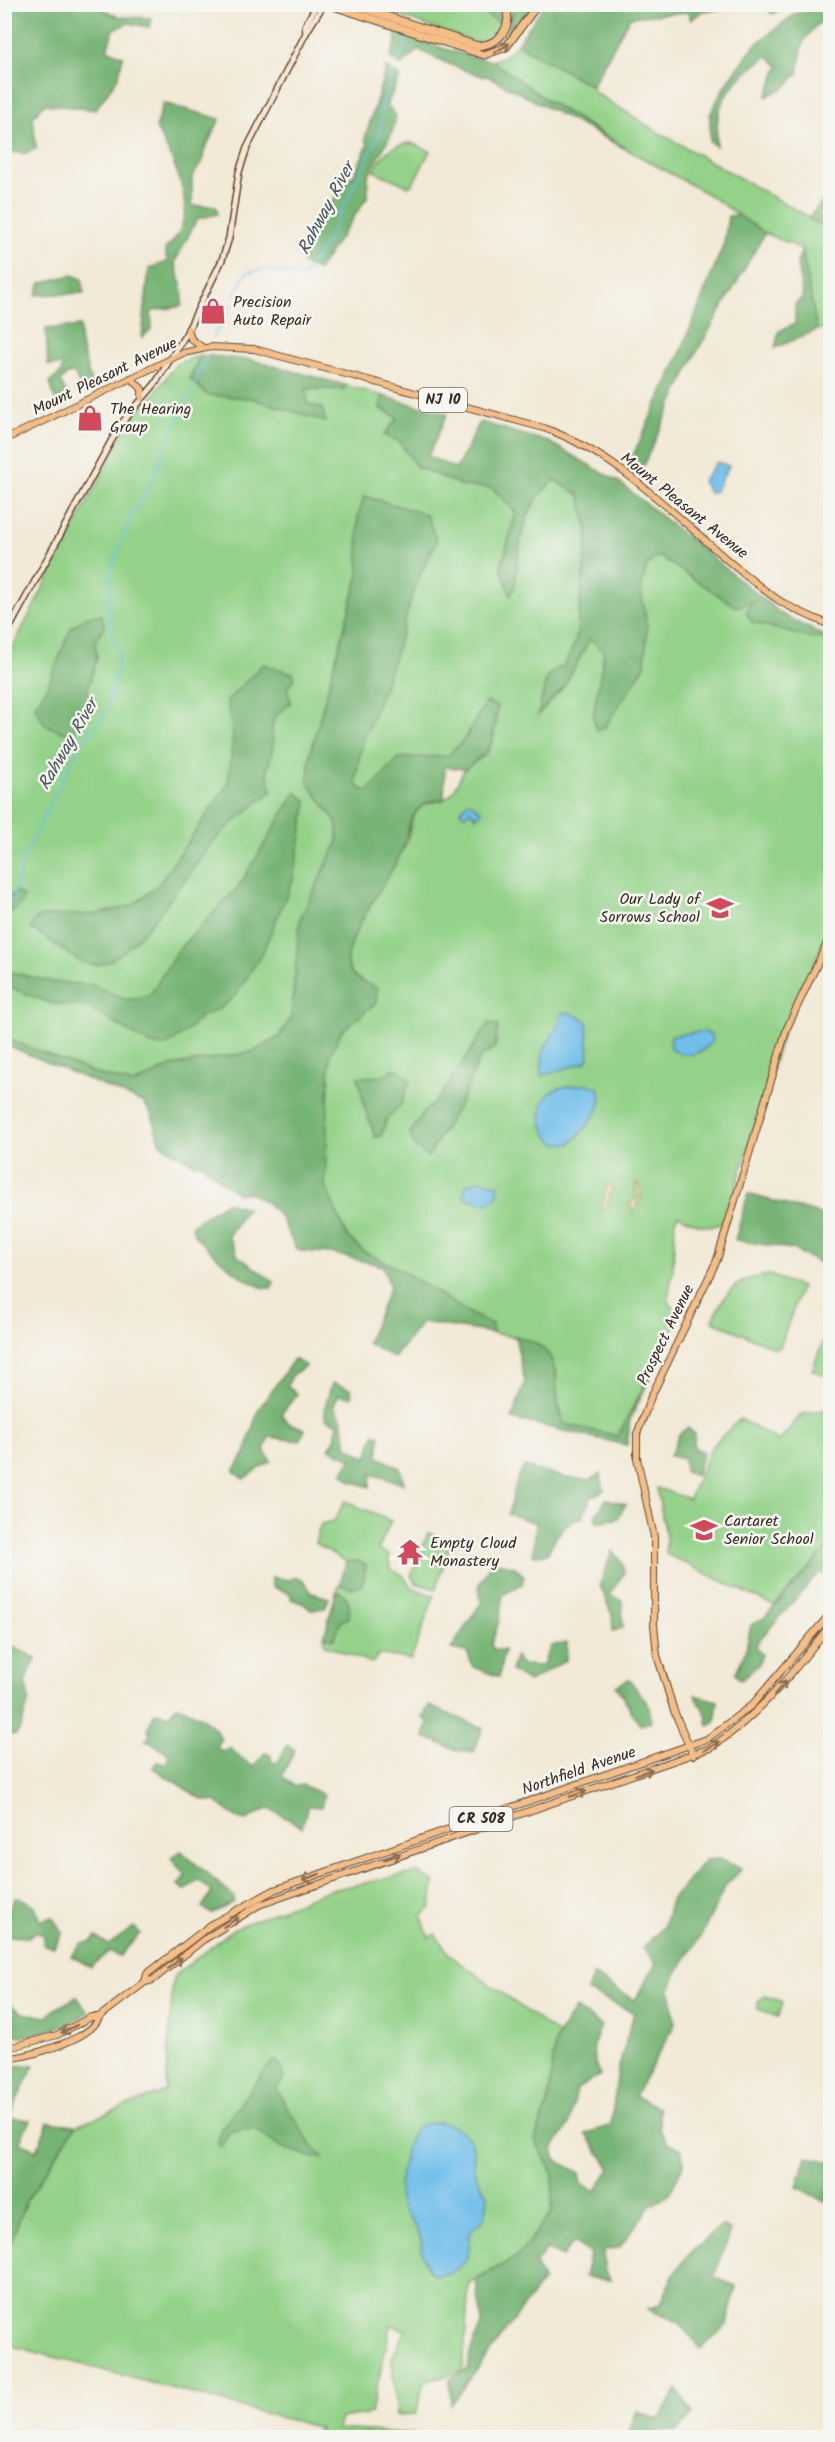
<svg xmlns="http://www.w3.org/2000/svg" width="835" height="2442" viewBox="0 0 835 2442" font-family="Kalam,sans-serif">
	<rect width="100%" height="100%" fill="#f6f6f2"/>
	<filter id="ink" filterUnits="userSpaceOnUse"><feTurbulence type="fractalNoise" baseFrequency=".0167" numOctaves="2"/><feDisplacementMap in="SourceGraphic" scale="12" xChannelSelector="R" yChannelSelector="G"/><feConvolveMatrix kernelMatrix="1 2 1 2 8 2 1 2 1" color-interpolation-filters="sRGB"/></filter>
	<filter id="wash" filterUnits="userSpaceOnUse"><feTurbulence type="fractalNoise" baseFrequency=".008" numOctaves="4" result="noise"/><feDisplacementMap in="SourceGraphic" scale="24" xChannelSelector="R" yChannelSelector="G"/><feGaussianBlur stdDeviation="1.35" result="paint"/><feColorMatrix in="noise" values="0 0 0 0 0 0 0 0 0 0 0 0 0 0 0 0 0 1.4 0 .05"/><feComposite in="paint" operator="in"/></filter>
	<g filter="url(#wash)">
		<rect width="100%" height="100%" fill="#f2e9d6"/>
		<g fill="#93d288" stroke="#677e53" stroke-width="1.5">
			<path d="M366,5H475L477,9L500,23L499,5H501C516,26 492,43 472,41Z"/>
			<path d="M508,5H514L510,32L535,5L508,41L498,48L494,45C509,33 511,23 508,5Z"/>
			<polygon points="517,44 592,86 594,92 658,132 830,229 830,327 817,330 802,249 765,233 706,193 628,150 548,101 492,61 506,55"/>
			<path d="M411,143L430,151L412,185L408,186L374,171C382,153 391,145 411,143Z"/>
			<path d="M200,355L190,378L207,395L251,398L326,421L308,404L306,389H343L345,385L383,396L380,408L398,417L399,441L417,467L463,486L492,488L516,512L501,569L515,587C518,547 521,508 554,480L580,495L588,532L576,642L564,665L547,676L539,713L565,685L590,638L604,652L593,718L641,589L638,573L656,552L744,603L755,601L748,608L830,639V931L787,1019L726,1221C708,1231 695,1224 678,1215L675,1220L673,1269L668,1299L679,1318L619,1436L564,1424L556,1395L557,1373L548,1355L525,1339L493,1333L492,1329L399,1269L364,1252L347,1236L323,1185L330,1055L341,1032L376,1002L377,988C364,982 347,978 348,959C349,931 393,873 406,844C411,834 408,824 415,814C426,798 436,805 446,798C458,790 458,777 466,768C471,763 480,760 485,755C496,743 495,722 497,707L474,722L464,740L447,757L399,758L366,793L356,785L357,758L392,664L414,586L424,561L437,542L426,514L364,497L358,517L359,574L310,755L308,783L336,821L338,841L300,919L291,1018L279,1037L252,1052L171,1066L134,1084L94,1073L5,1038L4,664L130,420L153,396L176,364Z"/>
			<path d="M770,1275L801,1287L780,1347L776,1349L713,1321C724,1291 737,1278 770,1275Z"/>
			<polygon points="830,1324 830,1381 827,1376 812,1370"/>
			<polygon points="830,1409 830,1545 774,1606 666,1554 666,1537 657,1488 689,1499 712,1446 740,1419 779,1441 802,1414"/>
			<polygon points="345,1501 391,1521 378,1550 389,1555 390,1569 403,1575 411,1587 434,1596 411,1660 379,1654 372,1663 325,1645 324,1637 334,1639 341,1621 339,1592 336,1593 340,1584 350,1588 363,1582 365,1565 359,1561 346,1562 315,1543 321,1524 334,1521"/>
			<polygon points="428,1533 451,1541 436,1589 416,1583 411,1576"/>
			<polygon points="417,1872 434,1882 431,1907 422,1917 429,1938 435,1934 451,1956 558,2034 548,2103 535,2140 553,2174 552,2212 518,2256 469,2284 463,2371 424,2382 416,2414 397,2415 392,2358 406,2330 391,2325 371,2413 340,2418 337,2429 416,2434 415,2437 311,2437 320,2428 5,2344 5,2260 25,2203 76,2125 166,2091 173,1977 235,1928 326,1891"/>
			<polygon points="765,1996 783,2002 778,2017 758,2009 758,2001"/>
		</g>
		<g fill="#76b474" stroke="#586f49" stroke-width="1.5">
			<polygon points="5,4 95,5 118,17 151,18 150,27 129,23 114,29 107,49 123,56 118,78 95,110 44,104 33,117 36,149 26,153 5,152"/>
			<polygon points="545,4 787,4 787,5 772,14 765,6 702,11 691,20 688,12 630,17 592,86 517,44"/>
			<polygon points="475,5 499,5 500,23 476,9"/>
			<polygon points="514,5 532,5 510,33"/>
			<path d="M815,11L830,16V19L817,24L803,42L798,74L785,87L766,97L779,66L768,56C750,68 728,87 720,108C716,119 717,135 716,146L710,142V115L724,87L755,45L796,13Z"/>
			<path d="M395,31L451,51L492,61L548,101L628,150L487,76C476,77 430,56 418,49L402,66L390,57L396,42Z"/>
			<polygon points="386,68 400,76 387,105 396,116 392,133 368,176 368,196 318,270 302,264 310,239 345,180 353,176 368,145 365,139"/>
			<path d="M163,103L220,119L204,151L202,163L192,176V206H216L218,214L197,219L175,262L183,291L182,306L153,311L151,314L152,328L142,338L149,268L167,262L165,249C205,217 175,164 156,128Z"/>
			<polygon points="830,192 830,229 808,219"/>
			<polygon points="738,215 765,233 695,355 640,472 629,464 680,354 724,243 728,216"/>
			<polygon points="802,250 817,330 775,348 779,331 795,324 795,304 803,297 797,263"/>
			<polygon points="72,275 82,279 84,293 36,295 41,283"/>
			<path d="M80,326C78,347 89,368 92,389L83,392L74,373L67,374L60,382L70,399L52,410L56,403L50,382L61,373L62,365H48L46,329Z"/>
			<polygon points="200,355 252,360 345,385 344,389 306,389 308,404 322,408 326,422 251,398 207,395 190,378"/>
			<path d="M383,396L447,414L428,456L456,469L480,422L549,442L619,482L783,615L830,639L810,638L752,622L746,612L755,601L736,607L659,556L647,565L641,589L647,626L645,666L604,728L597,730L593,718L604,652L590,639L565,685L538,715L547,676L564,665L576,641L588,532L580,495L555,480C521,507 518,547 515,587L511,595L501,569L516,512L492,488L463,486L417,467L399,441L384,435L398,418L380,408Z"/>
			<path d="M364,496L426,514L437,542C413,579 406,621 393,662C380,704 357,741 356,785L367,792L399,758L447,756L464,740L486,702L497,706C492,743 496,747 465,769L445,767L444,800C432,800 424,802 416,812C406,825 408,841 400,855C387,882 350,930 348,958C346,978 364,982 377,988L376,1003L341,1032L330,1055L325,1185L347,1236L364,1252L399,1269L471,1314L492,1324L493,1333L422,1322L394,1358L367,1343L390,1287L383,1266L331,1253L301,1251L295,1247L280,1216L267,1203L249,1192L238,1194L211,1173L203,1164H195L160,1144L152,1115L144,1103L4,1044L5,1038L94,1073L134,1084L171,1066L252,1052L279,1037L291,1018L300,919L338,841L336,821L308,783L310,755L359,574L358,517Z"/>
			<polygon points="101,614 105,626 95,641 97,659 87,691 94,699 71,735 45,725 35,706 46,689 71,628 86,617"/>
			<path d="M263,664L293,673L295,679L287,688L291,702L275,717L272,727L273,746L267,773L272,791C254,807 232,821 216,839C193,865 130,968 94,965C75,964 49,937 31,929L33,921L41,916L98,914L133,905L158,885L228,784L233,737L227,701Z"/>
			<polygon points="296,792 307,802 293,880 262,954 235,996 221,1008 200,1017 188,1030 166,1046 151,1045 86,1006 52,1004 5,985 5,971 53,982 92,985 127,1000 150,995 178,950 239,886"/>
			<polygon points="17,892 24,897 21,904 5,916 5,900"/>
			<polygon points="489,1023 498,1026 495,1047 479,1059 463,1098 428,1157 414,1145 410,1133 423,1113 440,1097"/>
			<polygon points="393,1069 399,1070 411,1079 402,1103 387,1119 381,1136 375,1137 365,1109 358,1077 383,1076"/>
			<polygon points="748,1194 830,1217 830,1268 792,1249 735,1240"/>
			<path d="M226,1202L247,1208L228,1236L238,1256L274,1282L271,1288C251,1291 208,1249 194,1235L192,1225Z"/>
			<path d="M515,1336C573,1350 547,1384 564,1424L618,1436L669,1338L630,1420L627,1445L512,1419L525,1382Z"/>
			<polygon points="294,1359 306,1366 293,1374 287,1386 297,1394 281,1414 288,1423 305,1429 300,1441 269,1437 264,1450 271,1461 243,1479 234,1471 245,1453 258,1410"/>
			<polygon points="332,1383 351,1389 352,1397 338,1395 334,1405 342,1421 348,1447 367,1458 374,1434 380,1436 378,1457 400,1468 404,1484 371,1474 370,1487 351,1481 342,1473 352,1459 329,1449 335,1439 338,1424 325,1418 325,1407"/>
			<polygon points="688,1428 694,1433 694,1447 703,1453 696,1476 685,1472 684,1459 670,1456 679,1434"/>
			<path d="M524,1467L567,1478L591,1480L600,1473L604,1490L591,1497L583,1517C564,1522 555,1537 547,1554L533,1555L536,1523L508,1514L518,1477Z"/>
			<polygon points="606,1499 626,1504 618,1518 598,1523 595,1517"/>
			<polygon points="830,1545 830,1574 818,1574 760,1639 755,1647 762,1655 758,1665 741,1680 735,1674 745,1653 751,1625 764,1618"/>
			<polygon points="612,1551 622,1562 624,1573 609,1595 622,1601 623,1628 613,1631 612,1615 600,1585"/>
			<polygon points="359,1561 366,1565 363,1582 360,1587 350,1588 340,1584 346,1562"/>
			<polygon points="492,1561 515,1567 524,1576 522,1584 503,1595 499,1621 491,1645 494,1650 504,1650 499,1677 473,1667 467,1652 451,1649 481,1603 479,1585"/>
			<polygon points="271,1577 289,1580 296,1577 302,1579 312,1593 329,1598 325,1608 311,1610 304,1604 291,1599 291,1594 272,1587"/>
			<path d="M339,1592C351,1597 350,1607 349,1618L341,1621L334,1639L324,1637L336,1593Z"/>
			<polygon points="567,1642 566,1660 529,1682 511,1671 515,1656 522,1665 542,1666 551,1646"/>
			<polygon points="5,1643 36,1658 25,1681 29,1700 21,1727 16,1735 5,1734"/>
			<polygon points="629,1679 649,1705 651,1722 640,1725 616,1686"/>
			<polygon points="695,1695 718,1701 715,1722 708,1726 706,1714"/>
			<path d="M176,1706C193,1711 215,1723 221,1739L217,1748L223,1752L229,1748L253,1767L265,1753L271,1755L272,1763L278,1762L287,1745L295,1750L282,1776L295,1786L303,1785L324,1795L321,1807L308,1806L302,1827L269,1808L246,1820L239,1819L215,1801L203,1800L153,1768L157,1762L166,1765L169,1754L146,1740L150,1736L148,1728L154,1714L158,1712L168,1716Z"/>
			<polygon points="429,1706 483,1728 474,1752 460,1751 424,1737 428,1722 422,1717"/>
			<polygon points="181,1851 234,1897 234,1902 212,1914 202,1907 212,1892 199,1880 185,1890 178,1885 186,1875 171,1859"/>
			<path d="M720,1859L742,1869L726,1885L702,1934L676,1974L670,1990L675,2024L635,2096L659,2108V2128L668,2144L681,2148L684,2164L669,2195L650,2206L620,2247L603,2251L605,2272L611,2280L585,2277L590,2254L574,2242L562,2257L546,2249L535,2264L543,2280L451,2405L450,2379L468,2369L470,2352L482,2324L476,2280L518,2256L552,2212L553,2174L535,2140L548,2103L555,2041L575,2008L601,2025C592,2045 590,2056 600,2075L577,2089L569,2125L553,2149L556,2160L580,2173L582,2183L595,2192L610,2168L586,2134L611,2125L618,2070L634,2013L587,1991L593,1975L635,2000L656,1963L643,1948L664,1926L671,1900L705,1860Z"/>
			<path d="M15,1898C30,1899 36,1907 41,1921L52,1917L63,1933L54,1947L43,1945L44,1935L35,1932L28,1937L5,1936V1915Z"/>
			<polygon points="134,1927 140,1933 120,1956 109,1951 91,1967 71,1956 82,1943 91,1942 96,1937 109,1945"/>
			<path d="M77,1997L89,2013C66,2026 45,2034 18,2037L5,2025V2001L23,2013L47,2017L55,2009Z"/>
			<polygon points="275,2061 280,2064 284,2078 276,2089 311,2145 324,2158 315,2158 278,2146 255,2129 230,2131 221,2147 217,2144 221,2129 270,2064"/>
			<polygon points="34,2065 9,2117 30,2120 19,2143 37,2150 48,2122 76,2125 25,2203 5,2260 5,2066"/>
			<polygon points="806,2156 830,2162 830,2192 825,2202 797,2187"/>
			<path d="M722,2226L731,2231L714,2277L736,2286L727,2325L700,2349L680,2323L648,2309L660,2304C674,2267 690,2250 722,2226Z"/>
			<polygon points="677,2389 693,2414 678,2431 658,2431 656,2437 627,2437 637,2411 659,2420"/>
		</g>
		<g fill="#eeda9e" stroke="#94825e" stroke-width="1.5">
			<polygon points="636,1183 640,1185 641,1195 633,1213 630,1205 637,1197"/>
			<polygon points="610,1184 612,1187 607,1207 601,1211 607,1186"/>
		</g>
		<g fill="#70beea" stroke="#567484" stroke-width="1.5">
			<polygon points="717,462 729,466 715,491 709,493 702,481"/>
			<polygon points="469,801 482,811 476,817 470,810 465,816 460,812"/>
			<polygon points="568,1012 586,1020 587,1023 589,1058 586,1062 541,1076 543,1051 556,1030 562,1013"/>
			<path d="M703,1031L711,1035L713,1040C703,1055 684,1059 670,1048L671,1036Z"/>
			<path d="M587,1084L599,1088C608,1107 583,1132 570,1144L555,1143C540,1133 536,1106 550,1093C558,1085 577,1086 587,1084Z"/>
			<polygon points="478,1180 499,1185 497,1198 485,1203 463,1197 466,1185"/>
			<path d="M439,2122C456,2125 474,2136 474,2156C474,2162 472,2165 474,2170C477,2180 482,2187 488,2195C487,2202 487,2212 484,2218C480,2225 471,2226 470,2235C469,2244 470,2252 465,2261C460,2270 437,2280 429,2271C422,2263 423,2246 420,2236C416,2223 405,2217 400,2205C395,2192 406,2142 414,2130L421,2125Z"/>
		</g>
		<g fill="none" stroke-linecap="round" stroke-linejoin="round">
			<g stroke="#70beea" stroke-width="1.5">
				<polyline points="419,19 426,4"/>
				<polyline points="398,63 408,40"/>
				<polyline points="234,295 246,273 265,269 303,277 327,241 381,130 381,109 394,74"/>
				<polyline points="213,338 232,303"/>
				<polyline points="4,910 13,899 22,861 81,742 99,722 108,706 120,655 111,633 108,611 111,569 131,517 148,488 208,354"/>
			</g>
		</g>
	</g>
	<g filter="url(#ink)">
		<g fill="none" stroke-linecap="round" stroke-linejoin="round">
			<g stroke="#56473a" stroke-width="8">
				<g id="secondary">
					<polyline points="306,33 305,26 317,4"/>
					<polyline points="4,638 120,425 155,384 186,334 222,260 229,238 239,172 247,148 306,33 324,4"/>
				</g>
			</g>
			<g stroke="#56473a" stroke-width="8">
				<g id="primary">
					<polyline points="188,329 191,339 203,348"/>
					<polyline points="131,378 142,389 142,399"/>
					<path d="M4,440L183,353L211,347L254,349L544,428C636,461 699,545 777,599C793,610 812,617 830,625"/>
					<polyline points="693,1755 674,1711 657,1655 654,1625 654,1537 637,1458 637,1434 651,1397 717,1260 787,1028 830,937"/>
					<polyline points="145,1982 147,1974 212,1924 274,1890 707,1739 752,1705 830,1614"/>
					<polyline points="4,2049 57,2035 91,2017 99,2017"/>
					<path d="M4,2059C27,2057 92,2040 99,2017L145,1982L153,1980L203,1940L259,1905L710,1748C760,1715 794,1671 830,1625"/>
				</g>
			</g>
			<g stroke="#56473a" stroke-width="9">
				<g id="motorway">
					<polyline points="327,4 484,55 506,47 538,4"/>
					<path d="M350,4L478,46C500,44 514,27 505,4"/>
				</g>
			</g>
			<use href="#secondary" stroke="#fbe5cf" stroke-width="5"/>
			<use href="#primary" stroke="#f6be87" stroke-width="6"/>
			<use href="#motorway" stroke="#f6be87" stroke-width="7"/>
		</g>
		<defs><path id="oneway-shaft" d="M-6 0H5M1.5-3L5.5 0L1.5 3" fill="none" stroke-width="1.6" stroke-linecap="round" stroke-linejoin="round" transform="scale(1.5)"/></defs>
		<g stroke="#8f6d4d">
			<use href="#oneway-shaft" transform="translate(502 48) rotate(-32)"/>
			<use href="#oneway-shaft" transform="translate(780 1688) rotate(-49)"/>
			<use href="#oneway-shaft" transform="translate(712 1746) rotate(-29)"/>
			<use href="#oneway-shaft" transform="translate(644 1772) rotate(-19)"/>
			<use href="#oneway-shaft" transform="translate(578 1794) rotate(-19)"/>
			<use href="#oneway-shaft" transform="translate(392 1857) rotate(-19)"/>
			<use href="#oneway-shaft" transform="translate(311 1877) rotate(161)"/>
			<use href="#oneway-shaft" transform="translate(231 1922) rotate(-33)"/>
			<use href="#oneway-shaft" transform="translate(175 1963) rotate(-39)"/>
			<use href="#oneway-shaft" transform="translate(69 2029) rotate(153)"/>
		</g>
	</g>
	<defs>
		<g id="shop-bare" transform="scale(2.07)"><path d="M-5-2.5h2.3a2.7 3.5 0 0 1 5.4 0H5L5.5 6h-11ZM-1.5-2.5h3a1.5 2.3 0 0 0-3 0Z" fill="#d1495b" stroke="#f6f6f2" stroke-width="2.5" paint-order="stroke"/></g>
		<g id="school-bare" transform="scale(2.07)"><path d="M0-5L7-2L0 1L-7-2ZM-4 1L0 2.5L4 1V4Q0 6-4 4Z" fill="#d1495b" stroke="#f6f6f2" stroke-width="2.5" paint-order="stroke"/></g>
		<g id="temple-bare" transform="scale(2.07)"><path d="M0-6L5-2H3V0L6.5 2.5H4V6H1.5V3h-3V6H-4V2.5H-6.5L-3 0V-2H-5Z" fill="#d1495b" stroke="#f6f6f2" stroke-width="2.5" paint-order="stroke"/></g>
	</defs>
	<g fill-rule="evenodd">
		<use href="#shop-bare" x="213" y="311"/>
		<use href="#shop-bare" x="90" y="418"/>
		<use href="#school-bare" x="720" y="908"/>
		<use href="#school-bare" x="704" y="1530"/>
		<use href="#temple-bare" x="410" y="1552"/>
	</g>
	<g text-anchor="middle" dominant-baseline="central" stroke-width="5" stroke-linejoin="round" paint-order="stroke">
		<g fill="#f6f6f2" stroke="#73675e" stroke-width="1.5">
			<rect x="419" y="388" width="48" height="24" rx="4.5"/>
			<rect x="449.5" y="1807" width="63" height="24" rx="4.5"/>
		</g>
		<g font-size="15" font-weight="bold" fill="#3b2a1e">
			<text x="443" y="400">NJ 10</text>
			<text x="481" y="1819">CR 508</text>
		</g>
		<g font-size="16" fill="#3b2a1e" stroke="#f6f6f2" text-anchor="start">
			<text x="233" y="302">Precision<tspan x="233" dy="18">Auto Repair</tspan></text>
			<text x="110" y="409">The Hearing<tspan x="110" dy="18">Group</tspan></text>
			<text x="700" y="899" text-anchor="end">Our Lady of<tspan x="700" dy="18">Sorrows School</tspan></text>
			<text x="724" y="1521">Cartaret<tspan x="724" dy="18">Senior School</tspan></text>
			<text x="430" y="1543">Empty Cloud<tspan x="430" dy="18">Monastery</tspan></text>
		</g>
		<g font-size="16" fill="#3b2a1e" stroke="#f6f6f2">
			<text transform="translate(105 377) rotate(-26)">Mount Pleasant Avenue</text>
			<text transform="translate(684 506) rotate(39)">Mount Pleasant Avenue</text>
			<text transform="translate(666 1335) rotate(-64)">Prospect Avenue</text>
			<text transform="translate(579 1771) rotate(-19)">Northfield Avenue</text>
		</g>
		<g font-size="18" font-style="italic" fill="#4b565b" stroke="#f6f6f2">
			<text transform="translate(327 209) rotate(-62)">Rahway River</text>
			<text transform="translate(69 745) rotate(-60)">Rahway River</text>
		</g>
	</g>
	<rect width="835" height="2442" fill="none" stroke="#f6f6f2" stroke-width="24"/>
</svg>
